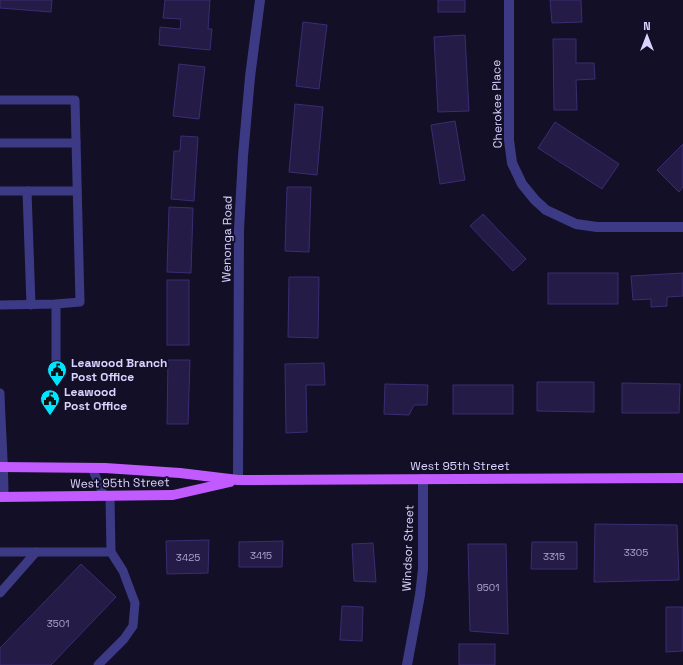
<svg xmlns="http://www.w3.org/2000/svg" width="683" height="665" viewBox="0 0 683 665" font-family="'Space Grotesk',sans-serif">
	<rect width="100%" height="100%" fill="#130f26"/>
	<g fill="#241b47" stroke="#3b2d73">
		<polygon points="0,0 52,0 51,12 0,8"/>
		<polygon points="165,0 210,0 208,29 212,29 210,50 159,45 160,27 180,29 181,19 163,18"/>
		<rect x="438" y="0" width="27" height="12"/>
		<polygon points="550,0 581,0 582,22 552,23"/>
		<polygon points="303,22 327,25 319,89 296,86"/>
		<polygon points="465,35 469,111 438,112 434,37"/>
		<polygon points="553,39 576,39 576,63 594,63 595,79 576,80 577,110 554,110"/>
		<polygon points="179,64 205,67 199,119 173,116"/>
		<polygon points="295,104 323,107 317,175 289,172"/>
		<polygon points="455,121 465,180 440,184 431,125"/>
		<polygon points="555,122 619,164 602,189 538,148"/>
		<polygon points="181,136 198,137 194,201 171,199 174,151 180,151"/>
		<polygon points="683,144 683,187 679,192 657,170"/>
		<polygon points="287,187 311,187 309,252 285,251"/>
		<polygon points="169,207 193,208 191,273 167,272"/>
		<polygon points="483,214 526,259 513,271 470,226"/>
		<rect x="548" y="273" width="70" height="31"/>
		<polygon points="683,273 683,296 667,297 667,306 651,307 651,299 633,300 631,276"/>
		<polygon points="289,277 319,277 318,338 288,337"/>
		<rect x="167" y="280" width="22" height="65"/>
		<polygon points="168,360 190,360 188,424 167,424"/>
		<polygon points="324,363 325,385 306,385 307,432 286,433 285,364"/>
		<polygon points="537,382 594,382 594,412 537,411"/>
		<polygon points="622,383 680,384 679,413 622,413"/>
		<polygon points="385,384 428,385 427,405 414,405 409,415 384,414"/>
		<rect x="453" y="385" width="60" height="29"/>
		<polygon points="595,524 677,525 679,580 594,582"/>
		<polygon points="209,540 208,573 167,574 166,541"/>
		<polygon points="283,541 282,567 239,567 239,542"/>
		<polygon points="532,542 577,542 577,569 531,569"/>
		<polygon points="373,543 376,582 354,581 352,544"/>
		<polygon points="468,544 506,544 508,634 470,631"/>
		<polygon points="81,564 116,597 51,665 0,665 0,648"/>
		<polygon points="342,606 363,607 362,641 340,640"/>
		<polygon points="666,607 683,607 683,651 666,652"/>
		<rect x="459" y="644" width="36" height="21"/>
	</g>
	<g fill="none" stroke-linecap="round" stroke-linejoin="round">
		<g stroke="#3d3a85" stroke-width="9">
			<polyline points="0,100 75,100 80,302 56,304 0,305"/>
			<polyline points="0,143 76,143"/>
			<polyline points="0,191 27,191"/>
			<polyline points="56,304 56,361"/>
			<polyline points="31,305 27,191 77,191"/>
			<path d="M0,393C1,428 4,462 4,497"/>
			<polyline points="92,468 104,496"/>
			<polyline points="0,552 111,552"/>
			<polyline points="0,593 36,552"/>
			<polyline points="98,665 124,639 133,626 135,603 123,571 111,552 110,496"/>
		</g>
		<g stroke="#3d3a85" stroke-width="10">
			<polyline points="509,0 509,140 512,163 522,184 535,200 546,210 576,224 597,227 683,227"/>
			<polyline points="238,480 239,230 243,156 250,77 260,0"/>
			<polyline points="407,665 420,595 423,569 423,479"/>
		</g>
		<g stroke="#c25bff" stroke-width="10">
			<polyline points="0,467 105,468 180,473 238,480 683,478"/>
			<polyline points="0,497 173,495 230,482"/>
		</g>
	</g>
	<defs>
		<g id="civic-pin" transform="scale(1)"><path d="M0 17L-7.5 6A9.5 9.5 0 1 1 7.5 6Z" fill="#00e5ff" stroke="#130f26"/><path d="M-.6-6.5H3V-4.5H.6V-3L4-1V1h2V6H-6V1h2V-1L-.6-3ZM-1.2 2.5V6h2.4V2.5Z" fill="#111"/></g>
	</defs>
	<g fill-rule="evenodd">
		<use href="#civic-pin" x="57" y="370"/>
		<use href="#civic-pin" x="50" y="399"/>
	</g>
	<g text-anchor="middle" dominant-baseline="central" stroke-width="4" stroke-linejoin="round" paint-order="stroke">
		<g font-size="10" fill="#aca6d1">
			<text x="636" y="552">3305</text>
			<text x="261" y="555">3415</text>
			<text x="554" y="556">3315</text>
			<text x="188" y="557">3425</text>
			<text x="488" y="587">9501</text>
			<text x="58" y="623">3501</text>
		</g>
		<g font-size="12" fill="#d9d4ff" stroke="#130f26">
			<text transform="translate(497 104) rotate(-91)">Cherokee Place</text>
			<text transform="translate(227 239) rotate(-89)">Wenonga Road</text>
			<text x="460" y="466">West 95th Street</text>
			<text transform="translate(120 483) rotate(-1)">West 95th Street</text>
			<text transform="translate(408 548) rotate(-88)">Windsor Street</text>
		</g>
		<g font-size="12" font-weight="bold" fill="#d9d4ff" stroke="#130f26" text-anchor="start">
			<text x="71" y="363">Leawood Branch<tspan x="71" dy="14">Post Office</tspan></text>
			<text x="64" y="392">Leawood<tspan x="64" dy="14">Post Office</tspan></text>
		</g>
	</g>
	<g transform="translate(647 36)" stroke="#130f26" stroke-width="3" paint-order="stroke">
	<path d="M0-3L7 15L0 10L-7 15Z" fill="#d9d4ff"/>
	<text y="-6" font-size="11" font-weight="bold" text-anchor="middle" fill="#d9d4ff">N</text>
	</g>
</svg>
